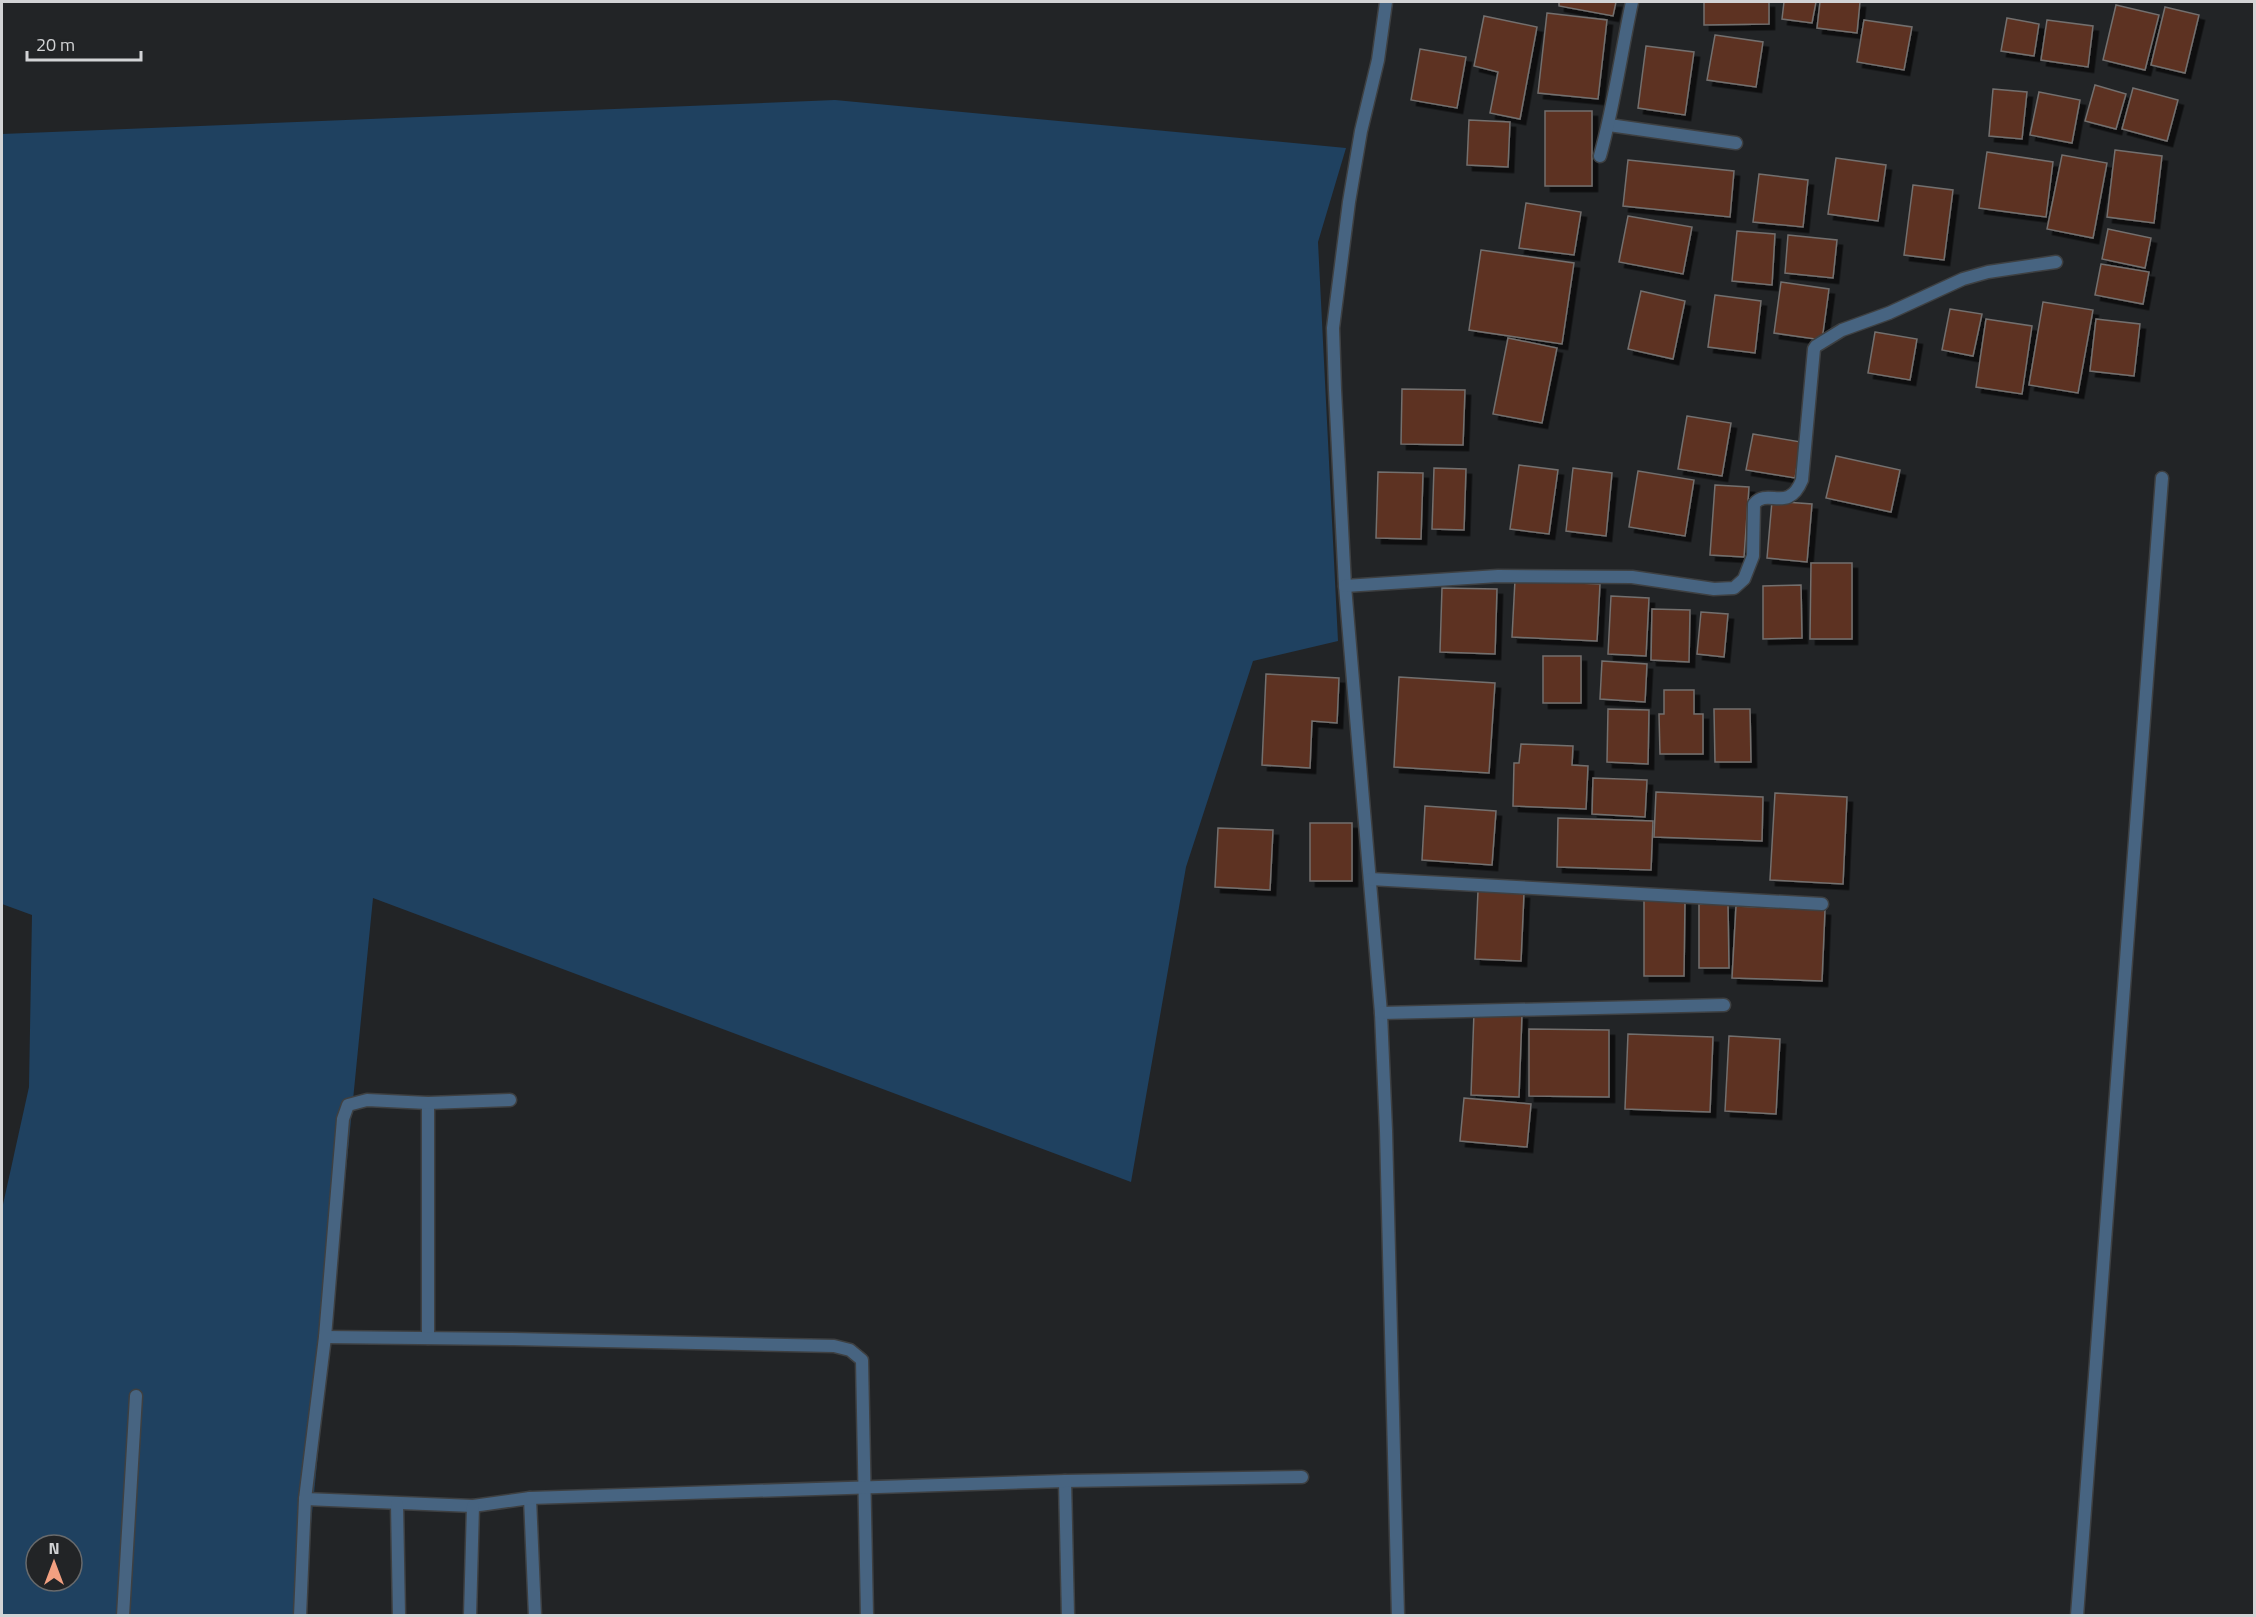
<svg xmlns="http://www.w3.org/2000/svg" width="2256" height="1617" viewBox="0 0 2256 1617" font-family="'Titillium Web',sans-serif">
	<defs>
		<filter id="shadow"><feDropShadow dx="5.5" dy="5.5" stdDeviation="0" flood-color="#0009"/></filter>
	</defs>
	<rect width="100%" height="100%" fill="#222426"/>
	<path fill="#1f4160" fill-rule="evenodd" d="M835,100L1346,148L1318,242L1338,641L1253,661L1186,867L1131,1182L373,898L302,1615H2V1209L29,1087L32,915L2,904V134ZM36,1545H72V1581H36Z"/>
	<g fill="#5d3221" stroke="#736f6e" stroke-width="1.5" filter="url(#shadow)">
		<polygon points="1559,2 1616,2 1613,16 1559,6"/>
		<polygon points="1704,2 1769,2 1769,24 1704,25"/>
		<polygon points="1784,2 1816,2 1812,23 1782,19"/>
		<polygon points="1820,2 1860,2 1857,33 1817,28"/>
		<polygon points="2116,5 2159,15 2145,70 2103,60"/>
		<polygon points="2165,7 2199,15 2185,73 2151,65"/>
		<polygon points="1547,13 1607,20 1598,99 1538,93"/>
		<polygon points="1484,16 1537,27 1520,119 1490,113 1498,72 1474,66"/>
		<polygon points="2007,18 2039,24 2034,56 2001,51"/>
		<polygon points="1864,20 1912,27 1904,70 1857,62"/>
		<polygon points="2047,20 2093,26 2088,67 2041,60"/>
		<polygon points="1715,35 1763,42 1756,87 1707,80"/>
		<polygon points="1646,46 1694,52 1685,115 1638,108"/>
		<polygon points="1420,49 1466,57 1457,108 1411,100"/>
		<polygon points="2095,85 2126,94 2116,129 2085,121"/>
		<polygon points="2133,88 2178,100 2167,141 2122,129"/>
		<polygon points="1993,89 2027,92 2022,139 1989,136"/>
		<polygon points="2039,92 2080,100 2072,143 2030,135"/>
		<rect x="1545" y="111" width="47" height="75"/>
		<polygon points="1469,120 1510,122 1508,167 1467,165"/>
		<polygon points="2115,150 2162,156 2154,223 2107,217"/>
		<polygon points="1987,152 2053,162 2046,217 1979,208"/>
		<polygon points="2062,155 2107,163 2093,238 2047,229"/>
		<polygon points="1836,158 1886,165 1878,221 1828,214"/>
		<polygon points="1628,160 1734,171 1730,217 1623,206"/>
		<polygon points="1759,174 1808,180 1803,227 1753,222"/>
		<polygon points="1913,185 1953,190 1944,260 1904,255"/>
		<polygon points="1526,203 1581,212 1574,255 1519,248"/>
		<polygon points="1628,216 1692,227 1683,274 1619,262"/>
		<polygon points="2108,229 2151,238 2145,268 2102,259"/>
		<polygon points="1737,231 1775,234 1772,285 1732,281"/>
		<polygon points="1788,235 1837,240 1833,278 1785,273"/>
		<polygon points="1481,250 1574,263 1562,344 1469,330"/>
		<polygon points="2101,264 2149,272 2143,304 2095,295"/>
		<polygon points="1781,282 1829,289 1822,340 1774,333"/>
		<polygon points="1641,291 1685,301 1673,359 1628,349"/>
		<polygon points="1715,295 1761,301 1755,353 1708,347"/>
		<polygon points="2043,302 2093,310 2078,393 2029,385"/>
		<polygon points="1950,309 1982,314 1973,356 1942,350"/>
		<polygon points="1986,319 2032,326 2022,394 1976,387"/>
		<polygon points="2096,319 2140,324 2134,376 2090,371"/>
		<polygon points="1875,332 1917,339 1910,380 1868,373"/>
		<polygon points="1508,338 1557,348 1542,423 1493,414"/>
		<polygon points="1402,389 1465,390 1463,445 1401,444"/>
		<polygon points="1687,416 1731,423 1722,476 1678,469"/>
		<polygon points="1753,434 1801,442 1795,478 1746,470"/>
		<polygon points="1836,456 1900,470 1891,512 1826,498"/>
		<polygon points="1519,465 1558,470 1549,534 1510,529"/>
		<polygon points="1434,468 1466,469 1464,530 1432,529"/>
		<polygon points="1573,468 1612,473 1606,536 1566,531"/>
		<polygon points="1638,471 1694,480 1685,536 1629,527"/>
		<polygon points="1378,472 1423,473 1421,539 1376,538"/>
		<polygon points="1715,485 1749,487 1744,557 1710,555"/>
		<polygon points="1772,501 1812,504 1807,562 1767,558"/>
		<polygon points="1811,563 1852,563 1852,639 1810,639"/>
		<polygon points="1515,580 1600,584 1597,641 1512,637"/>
		<polygon points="1801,585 1802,638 1763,639 1763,586"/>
		<polygon points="1442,588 1497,589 1495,654 1440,652"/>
		<polygon points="1611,596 1649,598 1646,656 1608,654"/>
		<polygon points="1652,609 1690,610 1689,662 1651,660"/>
		<polygon points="1701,612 1728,614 1724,657 1697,654"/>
		<rect x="1543" y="656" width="38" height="47"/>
		<polygon points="1602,661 1647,664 1645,702 1600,699"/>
		<polygon points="1266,674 1339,678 1337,723 1312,721 1310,768 1262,765"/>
		<polygon points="1399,677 1495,683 1489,773 1394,767"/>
		<polygon points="1664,690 1694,690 1694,714 1703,714 1703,754 1660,754 1659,714 1664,714"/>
		<polygon points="1608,709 1649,710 1648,764 1607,762"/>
		<polygon points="1714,709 1750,709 1751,762 1715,762"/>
		<polygon points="1521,744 1573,746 1572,765 1588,766 1586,809 1513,806 1514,763 1519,763"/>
		<polygon points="1593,778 1647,780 1645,817 1592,814"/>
		<polygon points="1656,792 1763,797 1762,841 1654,837"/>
		<polygon points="1775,793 1847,797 1843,884 1770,880"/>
		<polygon points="1425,806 1496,811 1492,865 1422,860"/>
		<polygon points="1558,818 1653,821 1651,870 1557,867"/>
		<rect x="1310" y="823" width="42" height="58"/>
		<polygon points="1218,828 1273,830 1270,890 1215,887"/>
		<polygon points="1478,891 1524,893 1521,961 1475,959"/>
		<polygon points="1644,899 1685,900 1684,976 1644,976"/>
		<polygon points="1699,904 1728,904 1729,968 1699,968"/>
		<polygon points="1736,906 1825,910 1822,981 1732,978"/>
		<polygon points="1474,1012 1522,1014 1519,1097 1471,1095"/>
		<polygon points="1529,1029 1609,1030 1609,1097 1529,1096"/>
		<polygon points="1628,1034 1713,1037 1710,1112 1625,1109"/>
		<polygon points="1729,1036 1780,1039 1776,1114 1725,1111"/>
		<polygon points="1464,1098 1531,1104 1527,1147 1460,1141"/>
	</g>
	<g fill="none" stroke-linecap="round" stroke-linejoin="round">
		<g stroke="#3e4042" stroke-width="15">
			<g id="service">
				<polyline points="428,1103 428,1338"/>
				<polyline points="325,1337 513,1339 834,1346 850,1350 862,1360 867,1616"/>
				<polyline points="1065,1481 1068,1616"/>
				<polyline points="530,1498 535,1616"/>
				<polyline points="305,1499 473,1506 530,1498 1065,1481 1302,1477"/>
				<polyline points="397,1504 399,1616"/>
				<polyline points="123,1616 136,1396"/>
				<polyline points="300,1616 305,1499 325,1337 343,1119 348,1105 367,1100 428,1103 510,1100"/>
				<polyline points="470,1616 473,1506"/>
				<polyline points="2077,1616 2162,478"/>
			</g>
		</g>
		<g stroke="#3e4042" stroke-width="15">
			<g id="minor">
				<polyline points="1386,2 1378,60 1361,131 1349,202 1333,328 1335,390 1345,586 1381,1013 1386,1131 1398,1616"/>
				<polyline points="1609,125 1736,143"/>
				<path d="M1600,156C1614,106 1621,53 1632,2"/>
				<path d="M1345,586L1498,576L1632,577L1714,589L1734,588L1744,579L1753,556L1754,504C1768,487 1788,514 1802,480L1814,349L1816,346L1842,330L1889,313L1963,279L1988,272L2056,262"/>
				<polyline points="1370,879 1822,904"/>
				<polyline points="1381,1013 1724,1005"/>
			</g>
		</g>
		<use href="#service" stroke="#476481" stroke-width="12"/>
		<use href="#minor" stroke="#476481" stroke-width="12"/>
	</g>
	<rect width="2256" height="1617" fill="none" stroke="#d2d3d5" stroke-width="6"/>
	<g transform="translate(54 1563)"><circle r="28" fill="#222426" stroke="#686a6c" stroke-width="1.5"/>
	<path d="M0-4.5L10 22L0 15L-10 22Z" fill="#f2a081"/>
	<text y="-9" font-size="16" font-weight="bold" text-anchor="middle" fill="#d2d3d5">N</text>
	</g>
	<path d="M27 51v9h114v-9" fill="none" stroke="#d2d3d5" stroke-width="3"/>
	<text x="36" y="51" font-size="18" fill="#d2d3d5" stroke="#222426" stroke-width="4.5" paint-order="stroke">20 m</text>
</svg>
